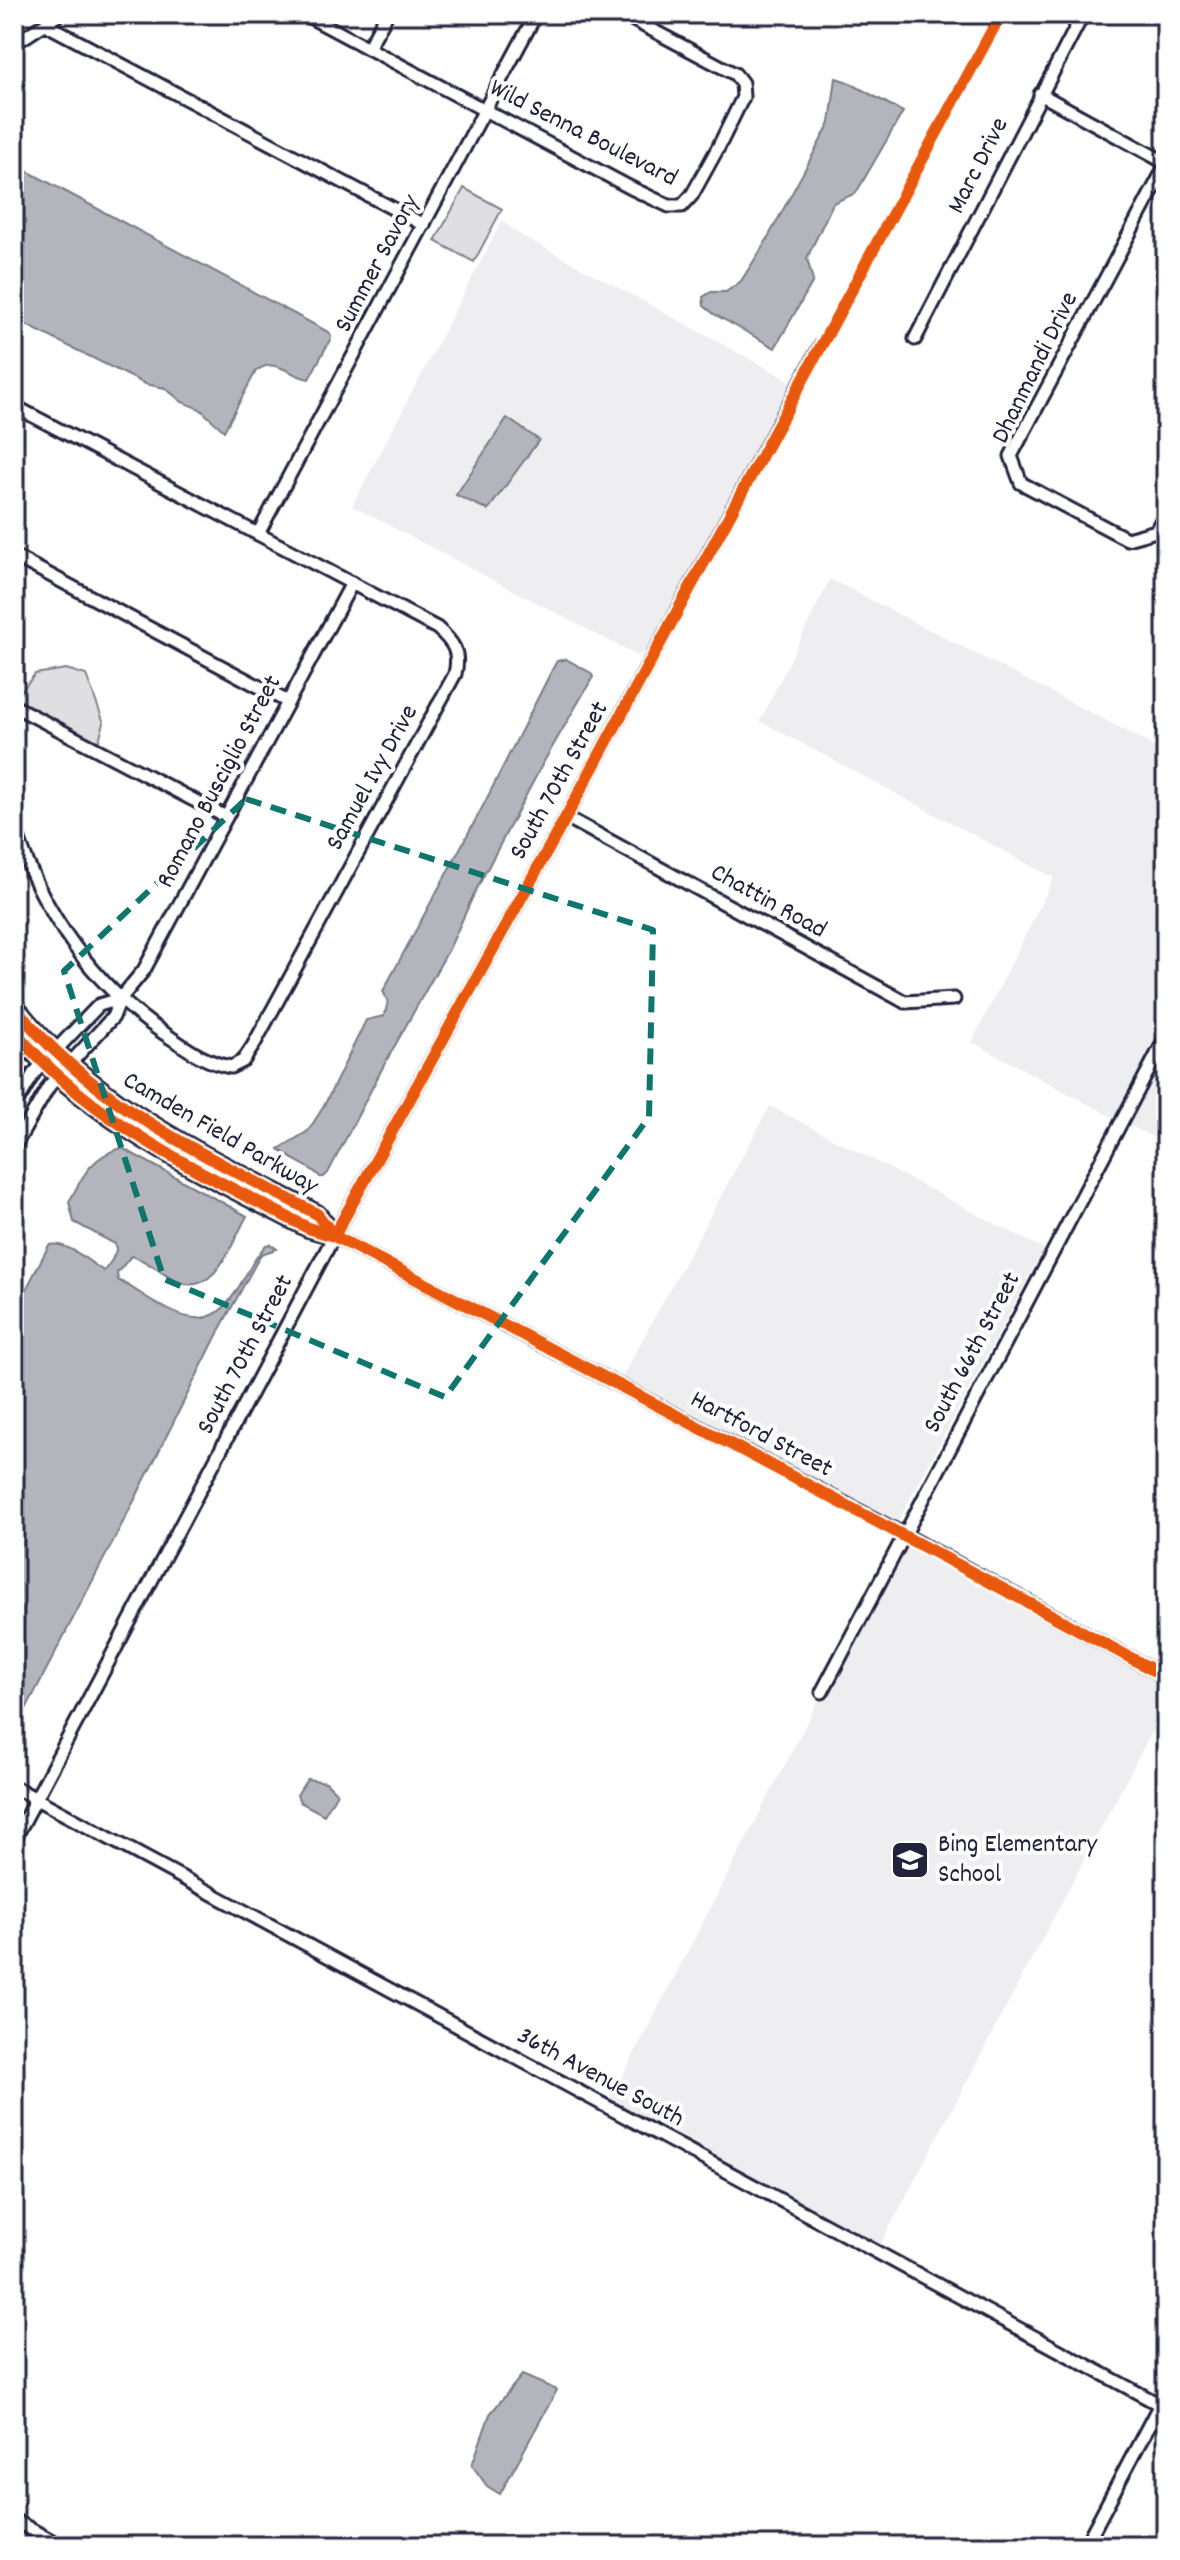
<svg xmlns="http://www.w3.org/2000/svg" width="1180" height="2560" viewBox="0 0 1180 2560" font-family="Dekko,sans-serif">
	<rect width="100%" height="100%" fill="#fff"/>
	<filter id="ink" filterUnits="userSpaceOnUse"><feTurbulence type="fractalNoise" baseFrequency=".0125" numOctaves="2"/><feDisplacementMap in="SourceGraphic" scale="16" xChannelSelector="R" yChannelSelector="G"/><feConvolveMatrix kernelMatrix="1 2 1 2 8 2 1 2 1" color-interpolation-filters="sRGB"/></filter>
	<g filter="url(#ink)">
		<g fill="#eeeef1">
			<polygon points="502,221 521,235 794,383 653,646 638,656 352,506"/>
			<polygon points="830,579 1138,737 1166,755 1166,1025 1116,1119 972,1042 1054,878 760,721"/>
			<polygon points="1166,1049 1166,1144 1126,1124"/>
			<polygon points="770,1106 1044,1249 897,1523 621,1379"/>
			<polygon points="904,1536 1166,1678 1166,1705 876,2253 606,2108"/>
		</g>
		<g fill="#dfdfe2" stroke="#80808e" stroke-width="2">
			<polygon points="464,188 502,209 474,262 435,241"/>
			<polygon points="66,669 86,675 104,723 98,743 17,701 17,696 35,674"/>
		</g>
		<g fill="#b4b4bc" stroke="#7a7a88" stroke-width="2">
			<polygon points="836,78 848,82 903,112 856,193 833,203 807,258 813,281 775,348 714,314 704,306 703,297 711,292 726,292 741,281 764,245 830,123"/>
			<path d="M14,164L330,333L331,338L309,379C289,376 276,356 256,371L224,431L200,409L182,402L165,388L145,384L14,319Z"/>
			<polygon points="507,418 539,440 488,510 456,495"/>
			<path d="M566,659L591,673L593,677L543,763L474,894L450,947L384,1065L328,1173L324,1177H320C311,1165 290,1161 279,1149L308,1131L324,1106L366,1020L384,1016L388,1002L383,991L483,806L553,668L557,661Z"/>
			<path d="M122,1148L247,1216C232,1242 215,1299 176,1281C161,1274 148,1260 131,1256L117,1273L118,1280C147,1294 193,1339 224,1307C241,1290 249,1263 266,1245L270,1244L277,1249L261,1254L221,1327L135,1499L14,1732V1313L49,1245C68,1241 88,1262 104,1271L112,1260L117,1248L115,1244L74,1222L69,1202C82,1177 92,1155 122,1148Z"/>
			<polygon points="307,1779 326,1782 337,1793 324,1815 300,1802 297,1795"/>
			<polygon points="522,2375 557,2390 500,2494 487,2486 472,2465 490,2414"/>
		</g>
		<g fill="none" stroke-linecap="round" stroke-linejoin="round">
			<g stroke="#22223b" stroke-width="17">
				<g id="street">
					<polyline points="304,14 631,188 669,206 682,206 692,195 719,146 743,97 742,83 735,74 622,14"/>
					<polyline points="45,24 424,225"/>
					<polyline points="14,44 60,14"/>
					<polyline points="368,48 387,14"/>
					<polyline points="1040,94 1166,163"/>
					<polyline points="1166,165 1011,456 1021,483 1127,539 1156,531 1166,512"/>
					<polyline points="915,339 1083,14"/>
					<path d="M14,406L437,628C454,643 460,652 455,674L253,1046L243,1061L231,1067C207,1063 190,1051 171,1038C96,990 39,910 14,824"/>
					<polyline points="258,534 536,14"/>
					<polyline points="14,556 288,702"/>
					<polyline points="14,706 226,817"/>
					<polyline points="566,817 905,1002 954,999"/>
					<polyline points="14,1107 34,1073 99,1005 120,999"/>
					<polyline points="14,1147 49,1086 113,1017 120,999 144,970 352,583"/>
					<polyline points="334,1236 903,1534 1166,1677"/>
					<polyline points="822,1692 1166,1037"/>
					<polyline points="14,1787 1166,2408"/>
					<polyline points="14,1840 334,1236 566,817 821,345"/>
					<polyline points="14,2520 61,2546"/>
					<polyline points="1085,2546 1160,2404"/>
				</g>
			</g>
			<g stroke="#22223b" stroke-width="22">
				<g id="secondary">
					<path d="M14,1006C95,1107 205,1155 317,1214L334,1236"/>
					<path d="M14,1031C96,1126 200,1171 308,1228L333,1235"/>
				</g>
			</g>
			<use href="#street" stroke="#fff" stroke-width="11"/>
			<use href="#secondary" stroke="#fff" stroke-width="16"/>
			<g stroke="#fff" stroke-width="17">
				<g id="cycleway">
					<path d="M14,1006C95,1107 205,1155 317,1214L334,1236"/>
					<path d="M14,1031C96,1126 200,1171 308,1228L334,1236C612,1381 890,1527 1166,1677"/>
					<polyline points="334,1236 566,817 1001,14"/>
				</g>
			</g>
			<use href="#cycleway" stroke="#e8590c" stroke-width="12"/>
		</g>
	</g>
	<path fill="none" stroke="#0f766e" stroke-width="6" stroke-dasharray="16 10" stroke-linejoin="round" d="M246,799L653,930L649,1117L445,1397L164,1279L64,971Z"/>
	<defs>
		<g id="school-square" transform="scale(2)"><rect x="-9" y="-9" width="18" height="18" rx="4" fill="#22223b" stroke="#fff"/><path d="M0-5L7-2L0 1L-7-2ZM-4 1L0 2.5L4 1V4Q0 6-4 4Z" fill="#fff"/></g>
	</defs>
	<g fill-rule="evenodd">
		<use href="#school-square" x="910" y="1860"/>
	</g>
	<g text-anchor="middle" dominant-baseline="central" stroke-width="8" stroke-linejoin="round" paint-order="stroke">
		<g font-size="26" fill="#22223b" stroke="#fff">
			<text transform="translate(583 134) rotate(27)">Wild Senna Boulevard</text>
			<text transform="translate(979 166) rotate(-63)">Marc Drive</text>
			<text transform="translate(378 264) rotate(-62)">Summer Savory</text>
			<text transform="translate(1036 368) rotate(-64)">Dhanmandi Drive</text>
			<text transform="translate(373 778) rotate(-61)">Samuel Ivy Drive</text>
			<text transform="translate(560 781) rotate(-61)">South 70th Street</text>
			<text transform="translate(220 782) rotate(-62)">Romano Busciglio Street</text>
			<text transform="translate(768 902) rotate(29)">Chattin Road</text>
			<text transform="translate(220 1134) rotate(30)">Camden Field Parkway</text>
			<text transform="translate(973 1353) rotate(-62)">South 66th Street</text>
			<text transform="translate(246 1355) rotate(-62)">South 70th Street</text>
			<text transform="translate(761 1435) rotate(28)">Hartford Street</text>
			<text transform="translate(600 2078) rotate(28)">36th Avenue South</text>
		</g>
		<g font-size="26" fill="#22223b" stroke="#fff" text-anchor="start">
			<text x="938" y="1845">Bing Elementary<tspan x="938" dy="30">School</tspan></text>
		</g>
	</g>
	<rect width="1180" height="2560" fill="none" stroke="#fff" stroke-width="48"/>
	<rect x="24" y="24" width="1132" height="2512" fill="none" stroke="#22223b" stroke-width="3" filter="url(#ink)"/>
</svg>
